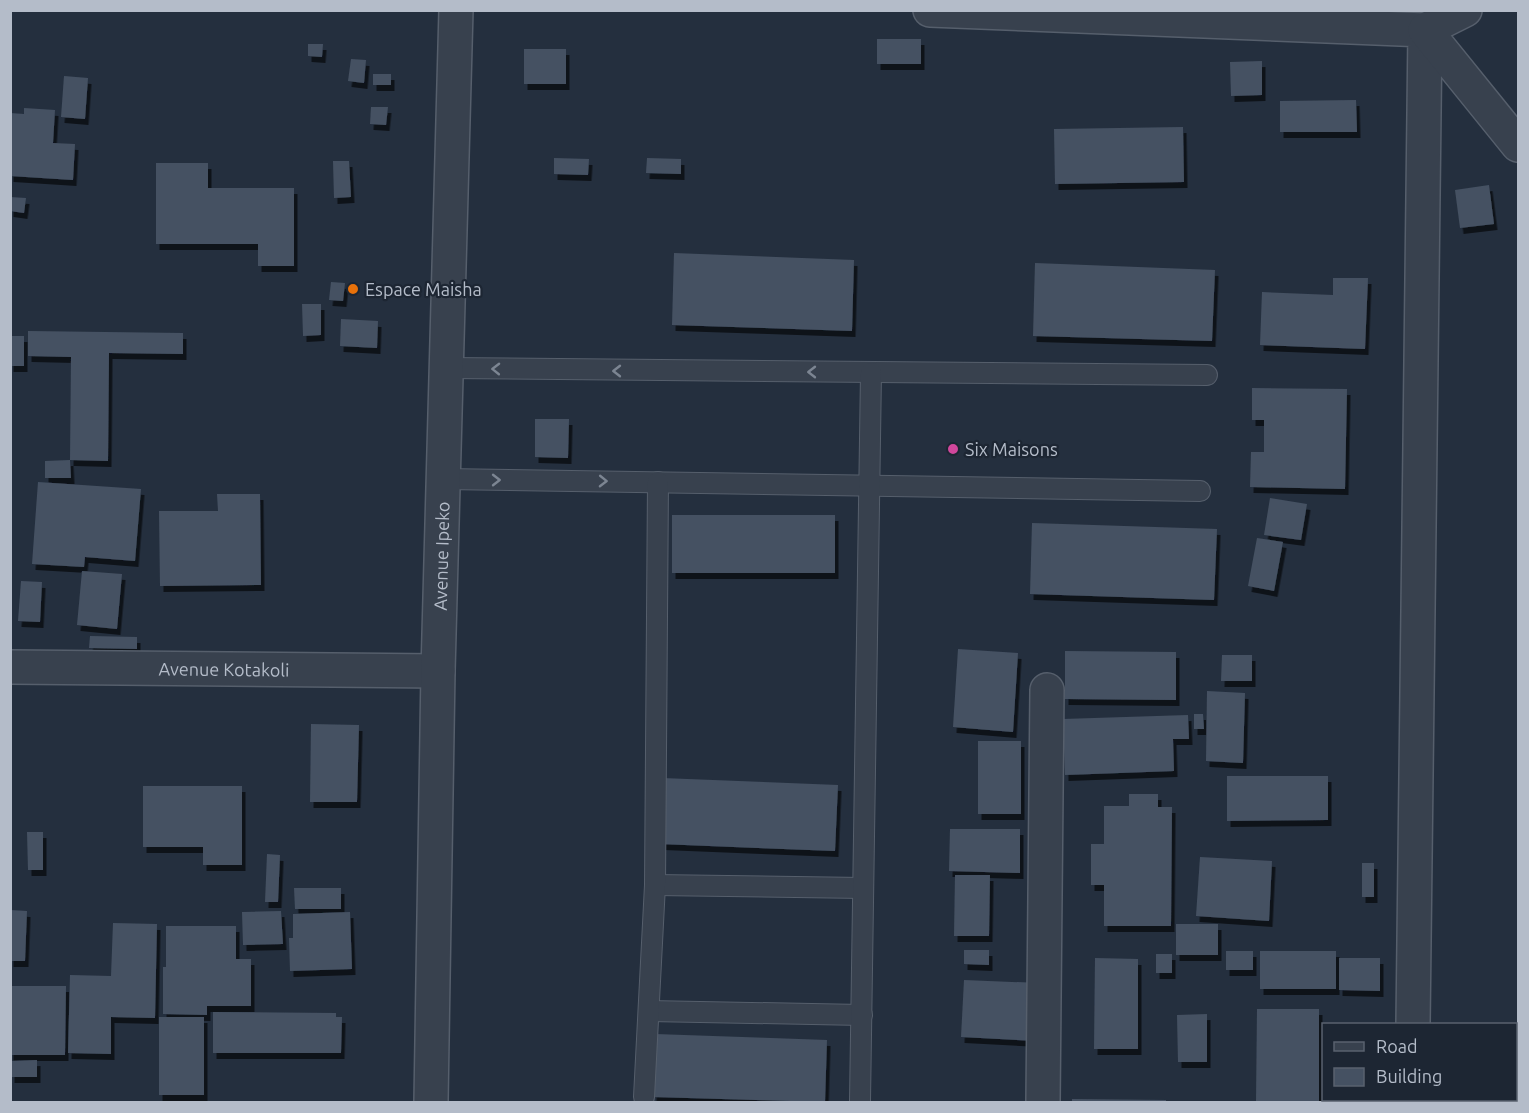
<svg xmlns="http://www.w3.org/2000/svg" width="1529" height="1113" viewBox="0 0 1529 1113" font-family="Ubuntu,sans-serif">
	<defs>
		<filter id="shadow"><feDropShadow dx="3.5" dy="6" stdDeviation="0" flood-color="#0009"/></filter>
	</defs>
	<rect width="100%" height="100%" fill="#242f3e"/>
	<g fill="#455162" filter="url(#shadow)">
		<rect x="877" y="39" width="44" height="25"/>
		<polygon points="308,44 323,44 322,57 308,56"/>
		<rect x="524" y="49" width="42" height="35"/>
		<polygon points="351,59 366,60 364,83 348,81"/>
		<polygon points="1262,61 1262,95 1231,96 1230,62"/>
		<rect x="373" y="74" width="18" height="11"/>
		<polygon points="64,76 88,78 85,119 61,117"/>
		<polygon points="1356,100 1357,132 1280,132 1280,101"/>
		<polygon points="371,107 388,107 386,125 370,124"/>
		<polygon points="24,108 55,110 53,143 75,144 73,180 10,176 10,113 24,114"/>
		<polygon points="1183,127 1184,182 1055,184 1054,129"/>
		<polygon points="554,158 589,159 588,175 554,174"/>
		<polygon points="647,158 681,159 681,174 646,173"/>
		<polygon points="333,161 349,161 351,197 334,198"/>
		<polygon points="156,163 208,163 208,188 294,188 294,266 258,266 258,244 156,244"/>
		<polygon points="1489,185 1494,224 1460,228 1455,190"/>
		<polygon points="10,197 26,198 24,213 10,211"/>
		<polygon points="674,253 854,260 852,331 672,325"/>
		<polygon points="1035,263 1215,270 1212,341 1033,336"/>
		<polygon points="1333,278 1368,278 1365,349 1260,345 1262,292 1333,295"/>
		<polygon points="331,282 345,283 343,301 329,300"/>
		<polygon points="302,304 321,304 321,335 303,336"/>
		<polygon points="341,319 378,321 377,348 340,346"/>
		<polygon points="28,331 183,333 183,354 109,353 108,461 70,460 71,478 45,478 45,461 70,460 71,357 28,356"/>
		<rect x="10" y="336" width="14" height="30"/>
		<polygon points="1252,388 1347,389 1345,489 1250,487 1251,452 1264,452 1264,420 1252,420"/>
		<polygon points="535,419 569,419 568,458 535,457"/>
		<polygon points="38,482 141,489 135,561 85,557 84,567 32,564"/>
		<polygon points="217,494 260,494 261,585 160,586 159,511 218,511"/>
		<polygon points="1270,498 1307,504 1301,540 1264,535"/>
		<rect x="672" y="515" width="163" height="58"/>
		<polygon points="1032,523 1217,529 1214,600 1030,594"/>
		<polygon points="1257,538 1283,542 1274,591 1248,586"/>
		<polygon points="82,571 122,574 117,629 77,625"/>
		<polygon points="21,581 42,582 40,622 18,621"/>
		<polygon points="90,636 137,637 137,649 89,648"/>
		<polygon points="958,649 1018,653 1013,732 953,727"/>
		<polygon points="1065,651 1176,652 1176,700 1065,699"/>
		<polygon points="1222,655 1252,655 1252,681 1221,681"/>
		<polygon points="1207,691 1245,693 1243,763 1206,761"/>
		<polygon points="1194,714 1203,714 1204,729 1194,729"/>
		<polygon points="1188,715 1189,739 1173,739 1174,771 1065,775 1063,719"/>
		<polygon points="311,724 359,725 357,802 310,802"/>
		<rect x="978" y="741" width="43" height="73"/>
		<polygon points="1227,776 1328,776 1328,820 1227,821"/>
		<polygon points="662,778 838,785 835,851 660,844"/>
		<polygon points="143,786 242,786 242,865 203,865 203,847 143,847"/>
		<polygon points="1129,794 1158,794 1158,807 1172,807 1171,926 1104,926 1104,885 1091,885 1091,844 1104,844 1104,806 1129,806"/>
		<polygon points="950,829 1020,829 1020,873 949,871"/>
		<polygon points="27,832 43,832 43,870 28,870"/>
		<polygon points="267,854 280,855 278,902 265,902"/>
		<polygon points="1200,857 1272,861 1269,921 1196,916"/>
		<rect x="1362" y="863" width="12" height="34"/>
		<polygon points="955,875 990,875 989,936 954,936"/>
		<polygon points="294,888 341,888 341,909 295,909"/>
		<polygon points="10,910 27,911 25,961 10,961"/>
		<polygon points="281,911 283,944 243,945 242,912"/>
		<polygon points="350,912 352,969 290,971 289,938 293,938 293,914"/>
		<polygon points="113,923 157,924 155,1018 111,1017 111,1054 68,1053 70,975 111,976"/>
		<rect x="1176" y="924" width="42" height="31"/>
		<polygon points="166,926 236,926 236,959 251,959 251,1006 207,1006 207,1015 163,1014 163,967 166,967"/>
		<polygon points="964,950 989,950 989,965 964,964"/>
		<rect x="1226" y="951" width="27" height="19"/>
		<rect x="1260" y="951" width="76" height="38"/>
		<rect x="1156" y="954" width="16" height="19"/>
		<polygon points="1095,958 1138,959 1138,1049 1094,1049"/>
		<polygon points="1339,958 1380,958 1380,991 1339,990"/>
		<polygon points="964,980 1040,983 1037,1041 961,1037"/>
		<polygon points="10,986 66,986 65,1055 10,1055"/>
		<polygon points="1257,1009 1319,1009 1319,1102 1256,1102"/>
		<polygon points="213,1012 336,1013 336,1017 342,1017 341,1053 213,1053"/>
		<polygon points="1207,1014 1207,1062 1178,1062 1177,1015"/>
		<rect x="159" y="1017" width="45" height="78"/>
		<polygon points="655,1034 827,1040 825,1102 653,1097"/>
		<polygon points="37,1060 37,1077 11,1077 11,1061"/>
		<polygon points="1072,1099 1166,1100 1166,1102 1072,1102"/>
	</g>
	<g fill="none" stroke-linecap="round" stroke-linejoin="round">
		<g stroke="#565f6c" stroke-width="22">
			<g id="service">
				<polyline points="446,368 1207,375"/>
				<polyline points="445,479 1200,491"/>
				<polyline points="655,885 863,888"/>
				<polyline points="649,1011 862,1015"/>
				<polyline points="644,1097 655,885 658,482"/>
				<polyline points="860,1101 871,373"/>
			</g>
		</g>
		<g stroke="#565f6c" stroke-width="36">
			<g id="minor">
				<polyline points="930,10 1425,30 1413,1024"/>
				<polyline points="1465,10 1425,30 1518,145"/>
				<path id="s1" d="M10,667L438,671"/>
				<polyline points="1043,1102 1047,690"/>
				<polyline points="1412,1102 1412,1100"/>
			</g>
		</g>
		<g stroke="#565f6c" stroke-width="36">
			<g id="tertiary">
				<path id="s2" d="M431,1102L438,671L456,10"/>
			</g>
		</g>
		<use href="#service" stroke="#38414e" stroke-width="20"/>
		<use href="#minor" stroke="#38414e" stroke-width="33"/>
		<use href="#tertiary" stroke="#38414e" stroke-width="33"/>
	</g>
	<defs><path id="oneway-chevron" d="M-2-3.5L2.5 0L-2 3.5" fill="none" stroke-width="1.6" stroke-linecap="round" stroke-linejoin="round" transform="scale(1.5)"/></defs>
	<g stroke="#7c8592">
		<use href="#oneway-chevron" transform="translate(496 369) rotate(-179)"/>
		<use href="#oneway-chevron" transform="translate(617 371) rotate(-180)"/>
		<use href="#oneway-chevron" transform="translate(812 372) rotate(-180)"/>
		<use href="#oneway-chevron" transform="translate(496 480)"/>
		<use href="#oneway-chevron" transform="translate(603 481) rotate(1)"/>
	</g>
	<circle fill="#e8710a" stroke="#1d2633" stroke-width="2" cx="353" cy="289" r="6"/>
	<circle fill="#d1479c" stroke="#1d2633" stroke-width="2" cx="953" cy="449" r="6"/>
	<g text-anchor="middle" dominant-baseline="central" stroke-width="4.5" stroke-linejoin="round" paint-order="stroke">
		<g font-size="18" fill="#b4bcc9" stroke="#1d2633" text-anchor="start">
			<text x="365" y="289">Espace Maisha</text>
			<text x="965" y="449">Six Maisons</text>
		</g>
		<g font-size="18" fill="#b4bcc9" stroke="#1d2633">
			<text stroke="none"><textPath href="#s2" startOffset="546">Avenue Ipeko</textPath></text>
			<text stroke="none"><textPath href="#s1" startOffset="214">Avenue Kotakoli</textPath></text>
		</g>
	</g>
	<rect width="1529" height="1113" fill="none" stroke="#b4bcc9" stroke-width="24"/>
	<rect x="1322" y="1023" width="195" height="78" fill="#1d2633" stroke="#59626f" stroke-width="1.5"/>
	<rect x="1334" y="1042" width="30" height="9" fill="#38414e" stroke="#59626f" stroke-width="1.5"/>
	<text x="1376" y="1053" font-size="18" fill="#b4bcc9">Road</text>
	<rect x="1334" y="1068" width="30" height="18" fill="#455162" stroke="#59626f" stroke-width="1.5"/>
	<text x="1376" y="1083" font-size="18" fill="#b4bcc9">Building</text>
</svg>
